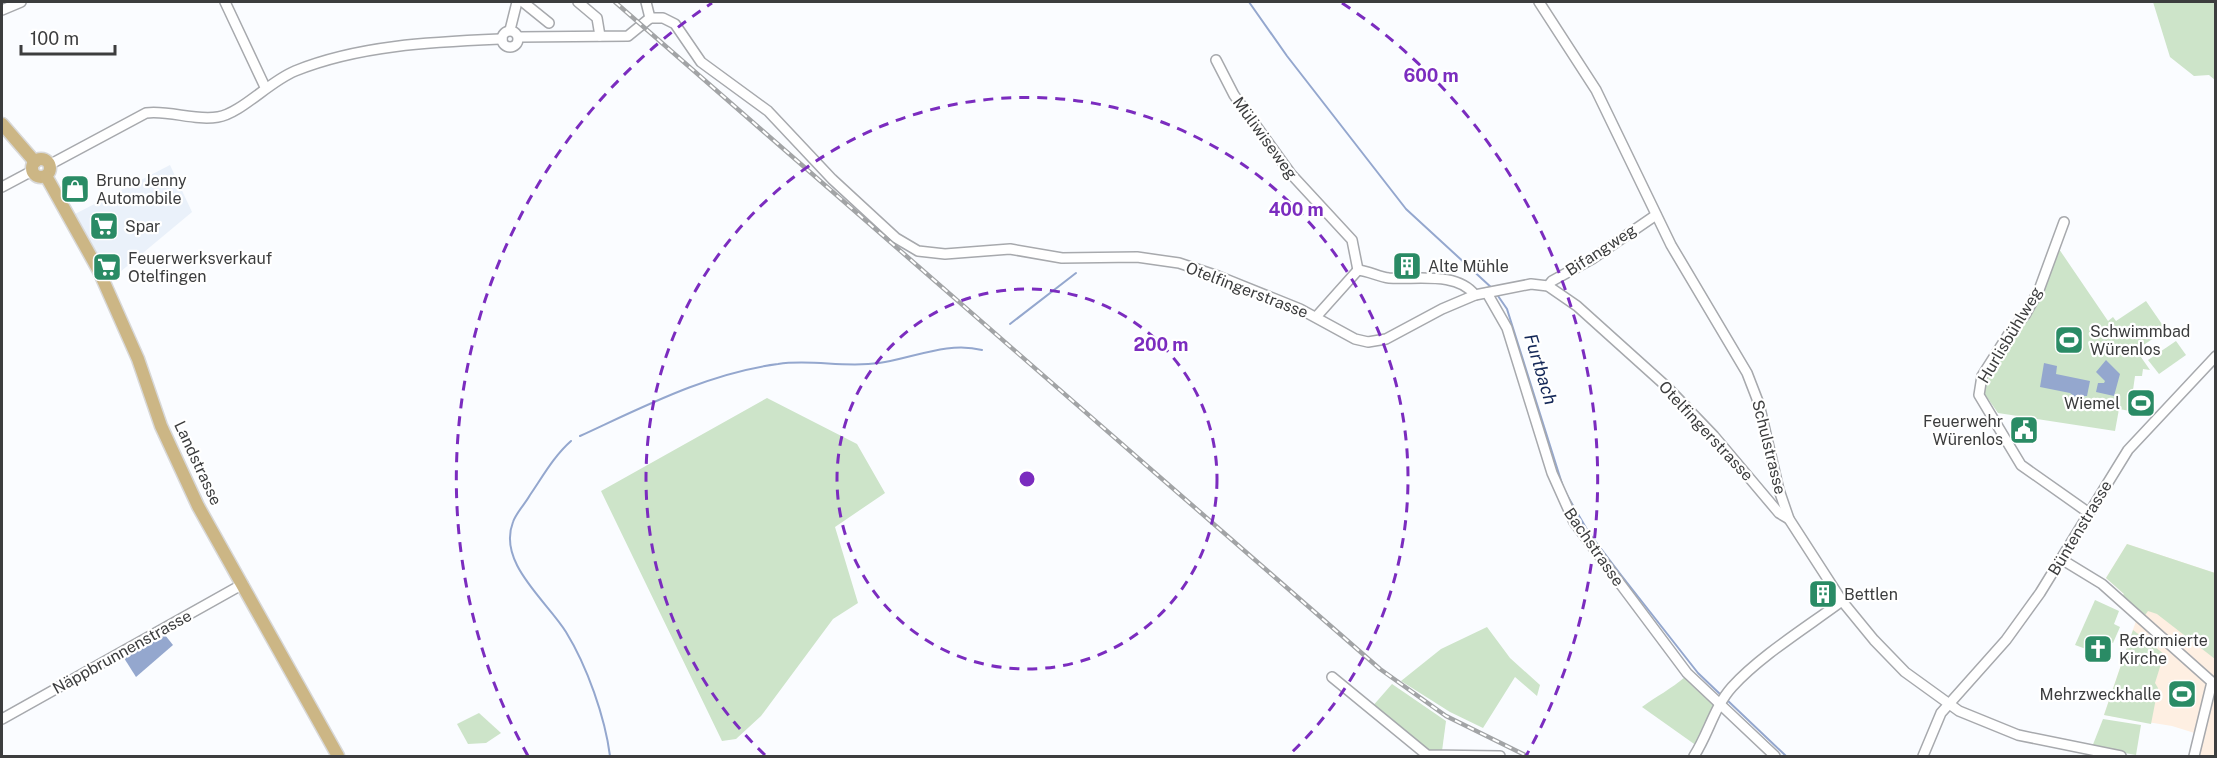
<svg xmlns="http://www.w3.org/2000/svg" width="2217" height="758" viewBox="0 0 2217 758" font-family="'Public Sans',sans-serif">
	<rect width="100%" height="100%" fill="#fafcff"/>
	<polygon fill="#eaf1fa" points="170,165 192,212 108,282 75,214"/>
	<polygon fill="#feefe2" points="2127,544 2215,573 2215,756 2198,756 2201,735 2172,726 2104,715 2138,615 2120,598 2124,594 2106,578"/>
	<g fill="#cde4c9">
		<polygon points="2153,2 2215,2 2215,80 2209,75 2194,76 2170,57"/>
		<polygon points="2059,249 2108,321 2113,317 2116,321 2146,301 2166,330 2136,350 2150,370 2143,369 2142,376 2135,376 2130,411 2119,409 2115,431 1998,413 1984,393 1985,378 2012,335 2029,318"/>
		<polygon points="2176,341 2186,355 2159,374 2148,360"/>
		<polygon points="767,398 857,444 885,493 835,527 858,603 833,619 761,716 736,739 722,741 601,491"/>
		<polygon points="2127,544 2215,573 2215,659 2157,614 2148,611 2143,618 2120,598 2124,594 2106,578"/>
		<polygon points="2095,600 2119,611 2114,624 2120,627 2113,643 2095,635 2086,649 2075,645"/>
		<polygon points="1487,627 1510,658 1540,685 1537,696 1515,677 1483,728 1450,712 1401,681 1441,649"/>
		<polygon points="2133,630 2164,654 2155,683 2158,688 2151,724 2104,715"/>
		<path d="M1685,677L1716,705L1697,746L1642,707C1657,696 1671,689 1685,677Z"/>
		<polygon points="1392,684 1446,721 1442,751 1428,750 1371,708"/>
		<polygon points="479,713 501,733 486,743 468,744 457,724"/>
		<polygon points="2103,719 2141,725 2136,755 2092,747"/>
	</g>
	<g fill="#94a7ce">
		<polygon points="2106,360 2120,374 2114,396 2096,392 2098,383 2104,383 2105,381 2096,372"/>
		<polygon points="2044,363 2057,366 2056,374 2090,381 2087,396 2083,396 2079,400 2070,393 2040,387"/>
		<polygon points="165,635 173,645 136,677 124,658"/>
	</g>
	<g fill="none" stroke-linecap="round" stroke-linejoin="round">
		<g stroke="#94a7ce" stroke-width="2">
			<polyline points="2,2 4,2"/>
			<polyline points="1249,2 1287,56 1406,209 1493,289"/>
			<polyline points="1496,293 1507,309 1564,490 1589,533 1621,575 1698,673 1721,695"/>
			<polyline points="1010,324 1076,273"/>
			<path d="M580,436C643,407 708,373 778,364C811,359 845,368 879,363C913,358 948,341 982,350"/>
			<path d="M571,441C554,456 543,476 530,495C525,504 516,513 513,522C497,563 547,601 566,632C587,666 605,717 610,756"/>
			<polyline points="1726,699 1786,756"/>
		</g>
		<g stroke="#a7a9ad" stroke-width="12">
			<g id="minor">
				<polyline points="225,2 265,87"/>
				<polyline points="523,2 549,23"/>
				<polyline points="578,2 597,18 600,36"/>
				<polyline points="646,2 650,18"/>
				<polyline points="1539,2 1596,90 1671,245 1747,373 1759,404 1779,490 1789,519 1842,601 1874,640 1905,672 1959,711 2018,735 2121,756"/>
				<polyline points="2,10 21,2"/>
				<polyline points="650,18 663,18 675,24 701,62 768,111 832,179 896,238 918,251 945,254 1010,249 1062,258 1137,257 1179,263 1218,276 1300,309 1355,339 1368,342 1386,339 1442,309 1475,295 1531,284 1548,286 1577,306 1667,387 1714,436 1779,513 1789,519"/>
				<polyline points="510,30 517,2"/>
				<circle cx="510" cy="39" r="8"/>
				<polyline points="519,37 628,36 650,18"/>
				<polyline points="1216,60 1234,95 1291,174 1352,240 1358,270"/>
				<path d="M49,165L146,113C170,110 194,121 218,117C240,114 270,81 295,71C359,45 433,42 502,39"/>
				<polyline points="2,187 32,171"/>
				<polyline points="2064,222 2039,290 2025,315 2010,332 1982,376 1979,395 2021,465 2089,513"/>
				<path d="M1358,270C1369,271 1379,277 1389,278C1415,280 1457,271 1475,295"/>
				<polyline points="1548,286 1552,281 1592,259 1656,215"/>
				<polyline points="1487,293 1507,328 1552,473 1574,522 1687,673 1775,756"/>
				<polyline points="1316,317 1358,270"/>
				<polyline points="2061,559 2102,584 2212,682 2194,756"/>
				<polyline points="1332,677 1427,755 1500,756"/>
				<polyline points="2,719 243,584"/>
				<path d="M1694,756C1708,735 1714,707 1732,687C1760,656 1807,627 1842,601"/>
				<polyline points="1923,756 1941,713 2006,640 2040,593 2128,450 2216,356"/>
			</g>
		</g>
		<g stroke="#d8d8d8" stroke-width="15">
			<g id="major">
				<polyline points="2,124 35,162"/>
				<circle cx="41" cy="168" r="9"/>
				<polyline points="46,176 99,271 138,359 161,426 198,506 338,756"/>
			</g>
		</g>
		<use href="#minor" stroke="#fff" stroke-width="9"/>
		<use href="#major" stroke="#ccb685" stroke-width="12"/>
		<g stroke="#a2a4a6" stroke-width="4.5">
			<polyline id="rail" points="615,2 1380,669 1446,716 1527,756"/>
		</g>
		<use href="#rail" stroke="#fff" stroke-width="2" stroke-dasharray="7" stroke-linecap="butt"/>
	</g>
	<g fill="none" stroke="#7b2cbf" stroke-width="3" stroke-dasharray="10 8">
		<circle cx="1027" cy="479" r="190"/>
		<path d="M765 755A381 381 0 1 1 1289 755"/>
		<path d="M528 756A571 571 0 0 1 712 3M1342 3A571 571 0 0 1 1526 756"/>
	</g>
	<defs>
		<g id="shop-square" transform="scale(1.5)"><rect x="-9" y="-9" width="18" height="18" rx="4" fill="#2a8b65" stroke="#fff"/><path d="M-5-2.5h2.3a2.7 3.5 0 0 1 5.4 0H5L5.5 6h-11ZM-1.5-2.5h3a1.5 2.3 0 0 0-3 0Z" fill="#fff"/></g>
		<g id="supermarket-square" transform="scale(1.5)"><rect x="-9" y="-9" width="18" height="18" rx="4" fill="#2a8b65" stroke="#fff"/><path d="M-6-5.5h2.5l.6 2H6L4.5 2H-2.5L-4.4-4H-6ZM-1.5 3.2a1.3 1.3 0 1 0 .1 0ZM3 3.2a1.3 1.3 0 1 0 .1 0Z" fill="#fff"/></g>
		<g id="building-square" transform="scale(1.5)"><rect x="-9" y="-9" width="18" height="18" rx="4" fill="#2a8b65" stroke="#fff"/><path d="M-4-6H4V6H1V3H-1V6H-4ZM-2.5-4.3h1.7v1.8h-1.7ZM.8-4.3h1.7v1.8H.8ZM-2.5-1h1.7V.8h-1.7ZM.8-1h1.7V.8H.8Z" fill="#fff"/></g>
		<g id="stadium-square" transform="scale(1.5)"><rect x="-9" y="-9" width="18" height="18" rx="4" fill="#2a8b65" stroke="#fff"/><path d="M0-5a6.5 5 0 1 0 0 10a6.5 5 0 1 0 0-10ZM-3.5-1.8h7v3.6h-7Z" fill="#fff"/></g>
		<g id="civic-square" transform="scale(1.5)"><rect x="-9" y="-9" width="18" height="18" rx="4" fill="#2a8b65" stroke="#fff"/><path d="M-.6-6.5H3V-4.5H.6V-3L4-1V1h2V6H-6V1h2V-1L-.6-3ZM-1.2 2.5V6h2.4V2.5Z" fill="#fff"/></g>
		<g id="church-square" transform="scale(1.5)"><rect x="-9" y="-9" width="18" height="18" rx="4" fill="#2a8b65" stroke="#fff"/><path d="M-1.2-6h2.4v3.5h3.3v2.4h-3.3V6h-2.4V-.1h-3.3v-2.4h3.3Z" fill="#fff"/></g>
	</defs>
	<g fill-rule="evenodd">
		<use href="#shop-square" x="75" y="189"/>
		<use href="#supermarket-square" x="104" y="226"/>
		<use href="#building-square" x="1407" y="266"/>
		<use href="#supermarket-square" x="107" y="267"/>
		<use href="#stadium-square" x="2069" y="340"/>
		<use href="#stadium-square" x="2141" y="403"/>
		<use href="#civic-square" x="2024" y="430"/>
		<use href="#building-square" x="1823" y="594"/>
		<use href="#church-square" x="2098" y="649"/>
		<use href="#stadium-square" x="2182" y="694"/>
	</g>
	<g text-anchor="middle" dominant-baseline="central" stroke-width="4.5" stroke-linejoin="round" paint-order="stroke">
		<g font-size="16" fill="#3c3d3e" stroke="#fff">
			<text transform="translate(1265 138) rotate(54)">Müliwiseweg</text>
			<text transform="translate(1601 250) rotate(-33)">Bifangweg</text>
			<text transform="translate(1247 290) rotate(21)">Otelfingerstrasse</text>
			<text transform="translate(2010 335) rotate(-59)">Hurlisbühlweg</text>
			<text transform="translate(1706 431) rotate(47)">Otelfingerstrasse</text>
			<text transform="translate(1769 447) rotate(76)">Schulstrasse</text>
			<text transform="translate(198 463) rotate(65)">Landstrasse</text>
			<text transform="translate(2080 528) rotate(-59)">Büntenstrasse</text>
			<text transform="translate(1594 547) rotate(55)">Bachstrasse</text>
			<text transform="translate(122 652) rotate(-29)">Näppbrunnenstrasse</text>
		</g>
		<g font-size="16" fill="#3c3d3e" stroke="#fff" text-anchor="start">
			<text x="96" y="180">Bruno Jenny<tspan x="96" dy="18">Automobile</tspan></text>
			<text x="125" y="226">Spar</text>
			<text x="128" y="258">Feuerwerksverkauf<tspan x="128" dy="18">Otelfingen</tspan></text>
			<text x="1428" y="266">Alte Mühle</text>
			<text x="2090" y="331">Schwimmbad<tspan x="2090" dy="18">Würenlos</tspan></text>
			<text x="2120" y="403" text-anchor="end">Wiemel</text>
			<text x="2003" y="421" text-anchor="end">Feuerwehr<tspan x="2003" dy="18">Würenlos</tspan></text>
			<text x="1844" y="594">Bettlen</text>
			<text x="2119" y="640">Reformierte<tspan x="2119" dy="18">Kirche</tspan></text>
			<text x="2161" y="694" text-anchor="end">Mehrzweckhalle</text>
		</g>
		<g font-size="18" font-style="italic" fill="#142858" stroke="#fff">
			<text transform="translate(1541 369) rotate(73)">Furtbach</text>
		</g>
	</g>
	<circle cx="1027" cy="479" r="9" fill="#7b2cbf" stroke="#fff" stroke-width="3"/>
	<g font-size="18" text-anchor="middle" font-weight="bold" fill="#7b2cbf" stroke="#fff" stroke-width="4.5" stroke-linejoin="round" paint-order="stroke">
		<text x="1431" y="82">600 m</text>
		<text x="1296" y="216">400 m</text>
		<text x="1161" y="351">200 m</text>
	</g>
	<rect width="2217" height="758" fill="none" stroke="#3c3d3e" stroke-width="6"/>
	<path d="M21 45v9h94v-9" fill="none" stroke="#3c3d3e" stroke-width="3"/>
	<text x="30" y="45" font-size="18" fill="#3c3d3e" stroke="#ffffff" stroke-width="4.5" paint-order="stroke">100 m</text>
</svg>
